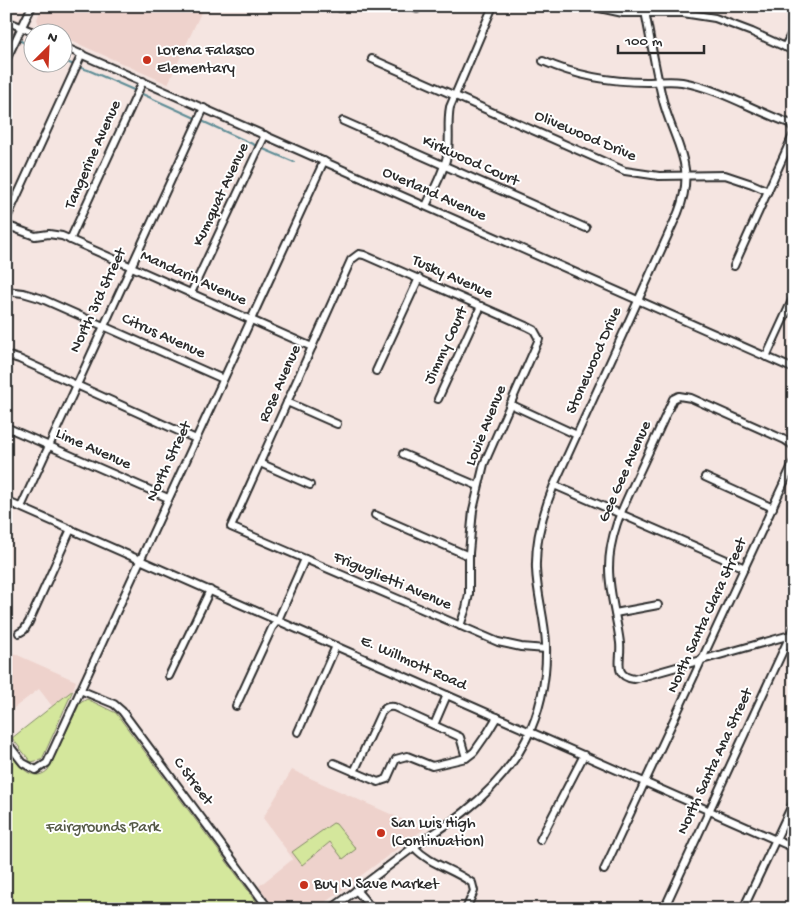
<svg xmlns="http://www.w3.org/2000/svg" width="800" height="915" viewBox="0 0 800 915" font-family="'Gochi Hand',sans-serif">
	<rect width="100%" height="100%" fill="#f5e5e1"/>
	<filter id="ink" filterUnits="userSpaceOnUse"><feTurbulence type="fractalNoise" baseFrequency=".02" numOctaves="2"/><feDisplacementMap in="SourceGraphic" scale="10" xChannelSelector="R" yChannelSelector="G"/><feConvolveMatrix kernelMatrix="1 2 1 2 8 2 1 2 1" color-interpolation-filters="sRGB"/></filter>
	<g filter="url(#ink)">
		<g fill="#eed2cc">
			<polygon points="42,6 204,6 168,84 63,37 62,32 53,32 39,26 37,19"/>
			<polygon points="6,650 76,681 73,690 52,706 39,689 6,714"/>
			<polygon points="292,770 424,829 316,909 275,909 259,886 293,859 263,818"/>
		</g>
		<g fill="#d4e79c" stroke="#808964">
			<polygon points="73,690 43,757 41,760 31,762 12,738"/>
			<path d="M87,699L116,713L262,909H12L6,901V748C15,760 31,786 48,770L80,703Z"/>
			<polygon points="333,823 336,824 356,849 343,859 330,842 302,865 292,852"/>
		</g>
		<g fill="none" stroke-linecap="round" stroke-linejoin="round">
			<g stroke="#5e8d96" stroke-width="2">
				<polyline points="6,35 14,39"/>
				<polyline points="19,40 32,47"/>
				<polyline points="62,60 74,65"/>
				<polyline points="78,67 88,70 136,91"/>
				<polyline points="140,93 257,146"/>
				<polyline points="261,148 294,162"/>
			</g>
			<g stroke="#2b2b2b" stroke-width="10">
				<g id="minor">
					<polyline points="590,6 623,13 683,13 715,18 752,32 794,51"/>
					<polyline points="340,8 341,6"/>
					<polyline points="417,9 418,6"/>
					<polyline points="6,21 33,32"/>
					<polyline points="62,46 794,369"/>
					<polyline points="785,47 794,28"/>
					<polyline points="372,59 625,171 659,176 725,175 752,184 768,191"/>
					<polyline points="6,60 32,6"/>
					<path d="M543,61C576,76 611,82 647,82C659,82 670,80 682,82C720,89 753,110 789,123L793,128L794,133L734,266"/>
					<polyline points="343,121 586,228"/>
					<path d="M426,206C434,188 445,170 448,151C450,136 447,122 450,107L493,6"/>
					<polyline points="6,220 82,54"/>
					<polyline points="6,225 35,236 49,234 62,236 312,347"/>
					<polyline points="70,240 143,81"/>
					<polyline points="6,291 23,293 40,298 223,379"/>
					<polyline points="191,293 265,135"/>
					<polyline points="6,355 19,359 196,439"/>
					<polyline points="766,357 794,296"/>
					<polyline points="376,371 419,278"/>
					<polyline points="438,399 481,306"/>
					<polyline points="287,402 337,424"/>
					<polyline points="510,404 577,435"/>
					<polyline points="6,427 168,498"/>
					<path d="M794,446L785,440L691,398L679,396L673,399C662,424 650,449 638,475C624,505 609,533 609,568C609,593 617,618 620,643C622,659 612,676 634,679L794,634"/>
					<polyline points="403,454 478,486"/>
					<polyline points="260,463 310,485"/>
					<polyline points="705,477 773,508"/>
					<polyline points="554,485 745,568"/>
					<polyline points="6,501 794,848"/>
					<polyline points="21,507 204,108"/>
					<polyline points="375,515 469,556"/>
					<polyline points="615,613 658,605"/>
					<polyline points="460,626 466,608 469,594 469,553 473,510 484,464 539,339 534,330 528,327 364,255 359,254 351,260 231,527 498,642 521,647 546,649"/>
					<polyline points="19,633 24,630 29,622 71,529"/>
					<polyline points="169,676 210,590"/>
					<polyline points="80,690 114,704 122,711 269,909"/>
					<polyline points="236,706 272,628 278,620 305,559"/>
					<polyline points="434,725 447,695"/>
					<polyline points="298,732 336,646"/>
					<polyline points="6,741 23,763 36,770 47,763 324,161"/>
					<polyline points="334,763 378,782 387,779 396,759 407,756 432,766 466,758 474,752 488,732 497,717"/>
					<path d="M354,772L381,713C385,708 387,706 394,707L460,737L466,758"/>
					<polyline points="540,840 584,755"/>
					<path d="M414,847C430,865 454,869 472,883L474,891L466,909"/>
					<polyline points="604,870 794,461"/>
					<polyline points="356,890 368,904 375,909"/>
					<path d="M331,909C361,887 390,865 419,843C434,833 449,824 463,813C519,769 548,717 546,644C545,619 537,595 536,569C535,540 543,512 554,485L678,213C698,163 673,143 662,97C655,67 650,37 644,6"/>
					<polyline points="664,909 794,627"/>
					<polyline points="743,909 794,801"/>
				</g>
			</g>
			<use href="#minor" stroke="#fff" stroke-width="6"/>
		</g>
	</g>
	<g fill="#c8321e" stroke="#fff" stroke-width="2">
		<circle cx="147" cy="60" r="5"/>
		<circle cx="381" cy="833" r="5"/>
		<circle cx="304" cy="885" r="5"/>
	</g>
	<g text-anchor="middle" dominant-baseline="central" stroke-width="4" stroke-linejoin="round" paint-order="stroke">
		<g font-size="16" fill="#2b2b2b" stroke="#fff" text-anchor="start">
			<text x="157" y="51">Lorena Falasco<tspan x="157" dy="18">Elementary</tspan></text>
			<text x="391" y="824">San Luis High<tspan x="391" dy="18">(Continuation)</tspan></text>
			<text x="314" y="885">Buy N Save Market</text>
		</g>
		<g font-size="16" fill="#2b2b2b" stroke="#fff">
			<text transform="translate(585 137) rotate(23)">Olivewood Drive</text>
			<text transform="translate(94 155) rotate(-66)">Tangerine Avenue</text>
			<text transform="translate(470 162) rotate(24)">Kirkwood Court</text>
			<text transform="translate(222 195) rotate(-65)">Kumquat Avenue</text>
			<text transform="translate(434 195) rotate(24)">Overland Avenue</text>
			<text transform="translate(452 278) rotate(24)">Tusky Avenue</text>
			<text transform="translate(193 279) rotate(24)">Mandarin Avenue</text>
			<text transform="translate(99 301) rotate(-65)">North 3rd Street</text>
			<text transform="translate(163 337) rotate(24)">Citrus Avenue</text>
			<text transform="translate(447 346) rotate(-65)">Jimmy Court</text>
			<text transform="translate(595 361) rotate(-66)">Stonewood Drive</text>
			<text transform="translate(281 384) rotate(-66)">Rose Avenue</text>
			<text transform="translate(487 426) rotate(-68)">Louie Avenue</text>
			<text transform="translate(93 450) rotate(24)">Lime Avenue</text>
			<text transform="translate(170 462) rotate(-65)">North Street</text>
			<text transform="translate(626 472) rotate(-66)">Gee Gee Avenue</text>
			<text transform="translate(392 582) rotate(23)">Friguglietti Avenue</text>
			<text transform="translate(708 616) rotate(-65)">North Santa Clara Street</text>
			<text transform="translate(413 664) rotate(24)">E. Willmott Road</text>
			<text transform="translate(716 762) rotate(-65)">North Santa Ana Street</text>
			<text transform="translate(192 782) rotate(53)">C Street</text>
		</g>
		<g font-size="16" fill="#555a47" stroke="#fff">
			<text x="103" y="828">Fairgrounds Park</text>
		</g>
	</g>
	<rect width="800" height="915" fill="none" stroke="#fff" stroke-width="25"/>
	<rect x="12" y="12" width="775" height="890" fill="none" stroke="#2b2b2b" stroke-width="2" filter="url(#ink)"/>
	<g transform="translate(48 48) rotate(24)"><circle r="24" fill="#ffffff" stroke="#aaaaaa"/>
	<path d="M0-4L9 19L0 12L-9 19Z" fill="#c8321e"/>
	<text y="-8" font-size="14" font-weight="bold" text-anchor="middle" fill="#2b2b2b">N</text>
	</g>
	<path d="M618 45v8h86v-8" fill="none" stroke="#2b2b2b" stroke-width="2.5"/>
	<text x="625" y="45" font-size="15" fill="#2b2b2b" stroke="#ffffff" stroke-width="4" paint-order="stroke">100 m</text>
</svg>
